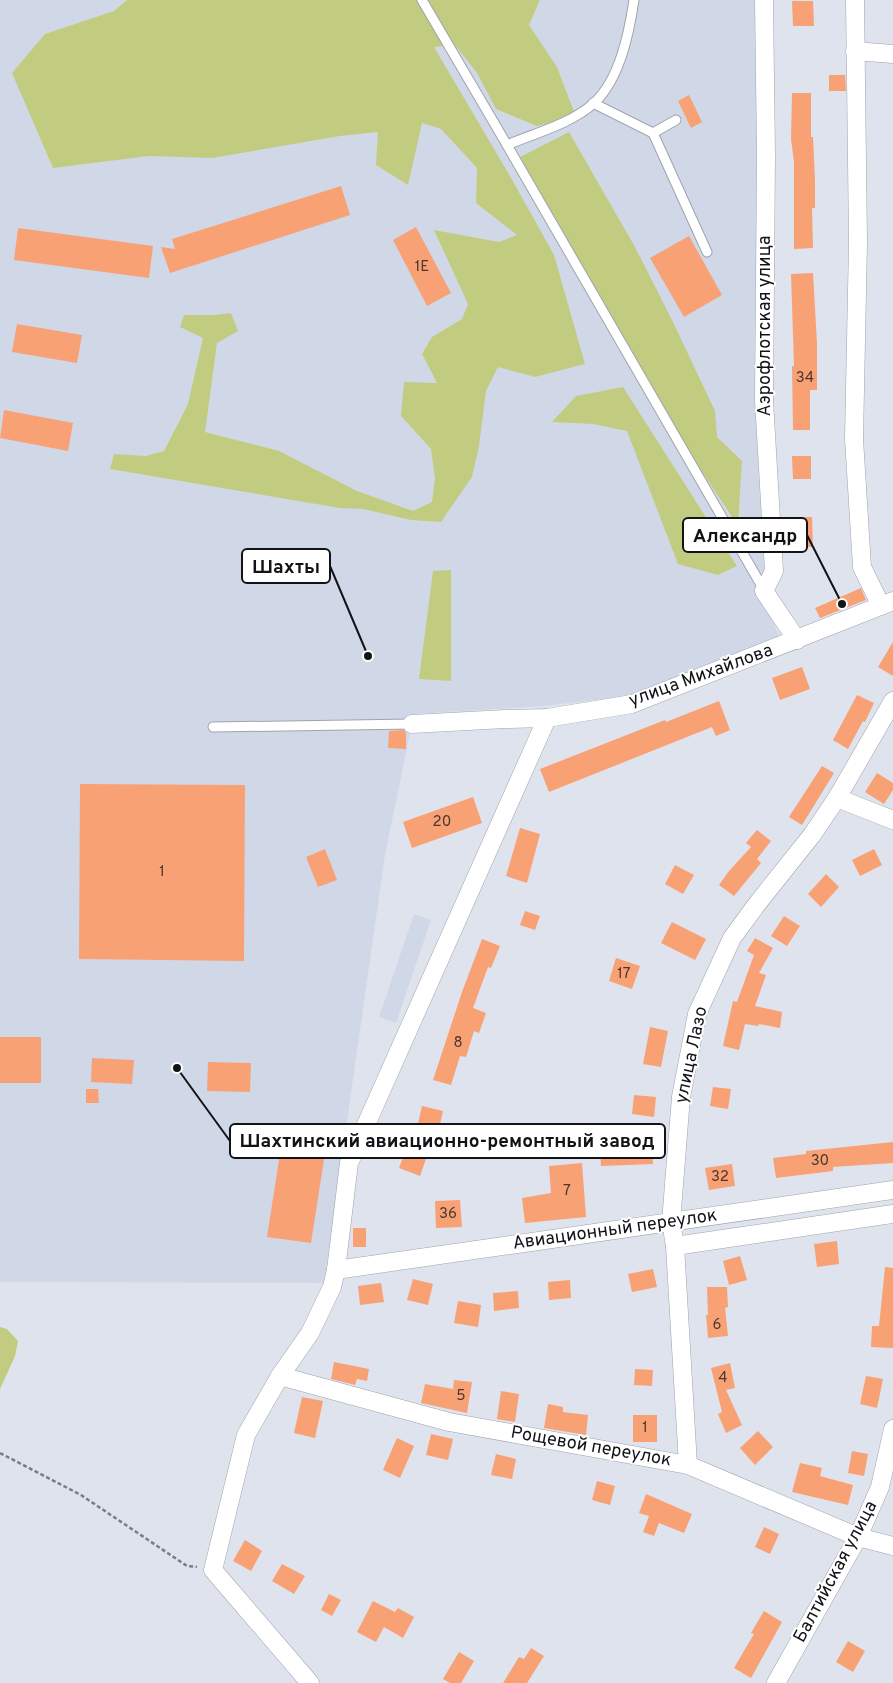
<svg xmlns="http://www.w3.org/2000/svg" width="893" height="1683" viewBox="0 0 893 1683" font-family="Overpass,sans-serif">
	<rect width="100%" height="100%" fill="#dfe3ed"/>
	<g fill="#d0d8e8">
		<polygon points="0,0 757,0 767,563 760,593 780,638 632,696 543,706 414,714 385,855 324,1283 0,1282"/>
		<polygon points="414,914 431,920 396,1023 379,1017"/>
	</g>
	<g fill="#c2cc81">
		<polygon points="127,0 540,0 529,25 557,67 576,117 537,126 496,109 477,73 455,45 434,47 510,176 554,255 585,364 535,377 498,367 486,391 479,446 472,477 441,522 411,520 363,509 340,508 110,469 114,454 146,456 164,451 188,404 203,338 180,327 184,315 215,315 231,313 238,331 217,343 205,432 279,451 357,491 413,511 432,502 435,478 431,449 401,416 404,382 437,383 422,354 432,337 462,319 468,304 434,230 499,242 517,235 476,203 477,168 441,129 422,123 408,185 376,165 378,132 340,136 212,158 149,156 53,168 12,73 45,34 114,11"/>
		<polygon points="569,132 635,247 673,322 715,411 717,437 742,461 738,526 621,349 520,157"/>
		<polygon points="623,387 737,566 718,575 678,564 627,431 593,424 552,422 576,396"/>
		<polygon points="451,570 451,681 419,679 433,571"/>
		<polygon points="0,1327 7,1329 18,1341 15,1356 0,1389"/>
	</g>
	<g fill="#f8a175">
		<polygon points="792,1 813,1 814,26 793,26"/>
		<polygon points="829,75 845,75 846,91 829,91"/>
		<polygon points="792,93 811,93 811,137 813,137 815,180 815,208 812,208 813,248 794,249 794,162 791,139"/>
		<polygon points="689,95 702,122 691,128 678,101"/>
		<polygon points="341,186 350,215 170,273 161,247 175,249 172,239"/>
		<polygon points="416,227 451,293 427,306 393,240"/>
		<polygon points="18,228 153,246 149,278 14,260"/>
		<polygon points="689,236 722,295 684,317 650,258"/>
		<polygon points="813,273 817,343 817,390 810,390 810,430 793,430 792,366 794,366 791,274"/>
		<polygon points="17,324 82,335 77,363 12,352"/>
		<polygon points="4,410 73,423 68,451 0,438"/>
		<polygon points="792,456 811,456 811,479 793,479"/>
		<polygon points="792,517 812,517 813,547 793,547"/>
		<polygon points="861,588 866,600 820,618 815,608"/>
		<polygon points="893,642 893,676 878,667"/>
		<polygon points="802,667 810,689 780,700 772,678"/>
		<polygon points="857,695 874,703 865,722 863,721 848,749 833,740"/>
		<polygon points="719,701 730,730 716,736 712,727 549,792 540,769 665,720 666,722"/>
		<polygon points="404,730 406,733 406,749 388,748 389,731"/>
		<polygon points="822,766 834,773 802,825 789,817"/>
		<polygon points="877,773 893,783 893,790 884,804 865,792"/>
		<polygon points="80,784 245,785 244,961 79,959"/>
		<polygon points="473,797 482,823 412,848 403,822"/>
		<polygon points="520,828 540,834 527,883 506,876"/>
		<polygon points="757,830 771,841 757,859 761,863 734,896 719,885 729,871 751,847 746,843"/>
		<polygon points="325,849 337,880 318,887 306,857"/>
		<polygon points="874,849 882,865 860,876 852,860"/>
		<polygon points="675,865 694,875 683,894 665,884"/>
		<polygon points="826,874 839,887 821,907 808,894"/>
		<polygon points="525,911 540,916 535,930 520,925"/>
		<polygon points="784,916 800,926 787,946 771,936"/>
		<polygon points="672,922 706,939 695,960 661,943"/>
		<polygon points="755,938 773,948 759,973 766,975 755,1006 782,1012 780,1028 759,1024 758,1026 745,1024 739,1050 723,1046 733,1001 737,1002 754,955 747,951"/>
		<polygon points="482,939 500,946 491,968 488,967 473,1008 486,1013 479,1033 474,1031 466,1057 460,1056 451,1085 433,1080 462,992"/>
		<polygon points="616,958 640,966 632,989 609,981"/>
		<polygon points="650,1027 668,1031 661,1067 643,1064"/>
		<rect x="0" y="1037" width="41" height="46"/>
		<polygon points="92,1058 134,1060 132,1084 91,1082"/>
		<polygon points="208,1062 251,1063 250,1092 207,1091"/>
		<polygon points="713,1087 731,1089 728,1109 710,1106"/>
		<polygon points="86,1089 98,1089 99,1103 86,1103"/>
		<polygon points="634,1095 656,1097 654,1117 632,1114"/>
		<polygon points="422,1106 443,1111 438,1133 417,1128"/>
		<polygon points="893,1142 893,1163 833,1167 833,1171 776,1178 773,1158 806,1154 806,1151"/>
		<polygon points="407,1146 428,1153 420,1176 399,1168"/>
		<polygon points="281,1147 325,1153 311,1243 267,1237"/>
		<polygon points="600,1147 623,1147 623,1150 652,1149 653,1164 601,1166"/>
		<polygon points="582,1163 586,1217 525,1223 522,1198 551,1193 549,1166"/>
		<polygon points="732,1164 735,1186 709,1190 705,1168"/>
		<polygon points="460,1200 462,1227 436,1228 435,1201"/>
		<rect x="353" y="1228" width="13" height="19"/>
		<polygon points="837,1241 839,1264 817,1267 814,1244"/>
		<polygon points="740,1256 747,1280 729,1285 723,1261"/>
		<polygon points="885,1267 893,1268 893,1348 871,1347 872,1326 879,1326"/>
		<polygon points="653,1269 657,1287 632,1292 628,1274"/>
		<polygon points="413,1279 433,1284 428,1305 407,1300"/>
		<polygon points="570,1280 571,1298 549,1300 548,1282"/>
		<polygon points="381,1283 384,1302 360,1305 358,1286"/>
		<polygon points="707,1287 727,1287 728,1307 725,1308 728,1336 708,1338 706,1315 708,1315"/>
		<polygon points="518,1291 519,1308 494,1311 493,1293"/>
		<polygon points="458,1301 481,1305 478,1327 454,1323"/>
		<polygon points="334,1362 369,1369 367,1381 357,1379 355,1385 331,1379"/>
		<polygon points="730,1363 735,1388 726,1390 742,1425 726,1433 718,1414 722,1412 711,1368"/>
		<polygon points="635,1369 653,1370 652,1386 634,1385"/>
		<polygon points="866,1376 883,1379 877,1408 860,1404"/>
		<polygon points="454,1380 472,1382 467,1413 421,1403 425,1384 453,1389"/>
		<polygon points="501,1391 519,1394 515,1422 497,1419"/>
		<polygon points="302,1397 323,1401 315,1438 294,1433"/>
		<polygon points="548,1404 563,1407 563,1412 588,1415 586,1435 544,1428"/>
		<rect x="633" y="1415" width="24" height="27"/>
		<polygon points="758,1431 773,1447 755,1465 740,1448"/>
		<polygon points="431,1434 453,1439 448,1460 426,1455"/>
		<polygon points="397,1438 414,1446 400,1478 383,1470"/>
		<polygon points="852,1451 868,1454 864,1476 848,1473"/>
		<polygon points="496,1454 516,1459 512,1479 491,1475"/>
		<polygon points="800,1463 822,1468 820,1476 853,1485 848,1505 792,1492"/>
		<polygon points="597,1481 615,1486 610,1505 592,1500"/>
		<polygon points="646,1494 692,1514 684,1533 659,1523 654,1536 643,1532 649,1516 639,1513"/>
		<polygon points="764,1527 779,1534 770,1554 755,1547"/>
		<polygon points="245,1540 262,1551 251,1571 233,1561"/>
		<polygon points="282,1564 305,1576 294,1594 272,1581"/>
		<polygon points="329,1594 341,1600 332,1616 321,1610"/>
		<polygon points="373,1601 395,1612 398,1608 414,1617 403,1638 384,1627 376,1642 357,1632"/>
		<polygon points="764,1611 782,1622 751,1678 734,1668 754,1634 751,1633"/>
		<polygon points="848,1641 865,1651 853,1672 836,1662"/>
		<polygon points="531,1648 544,1656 527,1683 503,1683 519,1657 524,1659"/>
		<polygon points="459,1652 474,1661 461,1683 450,1683 443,1679"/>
	</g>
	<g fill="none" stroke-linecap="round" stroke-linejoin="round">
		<g stroke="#9fa3ac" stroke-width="11">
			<g id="lane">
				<path d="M422,0L507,145C535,133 571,124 594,103C620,79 629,33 634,0"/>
				<polyline points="593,103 653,133 707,252"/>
				<polyline points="653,133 676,120"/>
				<polyline points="507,145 764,590"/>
				<polyline points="213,727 412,724"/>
			</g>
		</g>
		<g stroke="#9fa3ac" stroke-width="19">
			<g id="street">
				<polyline points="764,0 766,155 764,400 774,571 764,591 797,640"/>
				<polyline points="855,0 858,242 854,439 862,567 881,606"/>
				<polyline points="855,51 893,54"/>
				<polyline points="412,724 505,719 547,718 632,704 893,601"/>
				<polyline points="837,798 893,820"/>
				<polyline points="675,1246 893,1214"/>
				<polyline points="336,1270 893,1190"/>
				<polyline points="280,1376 449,1422 688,1465 858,1537 893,1546"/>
				<polyline points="688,1465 675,1246 671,1222 681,1097 697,1014 732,938 757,904 812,835 837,798 893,701"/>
				<polyline points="310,1683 213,1570 246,1435 280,1376 310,1333 332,1287 336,1270 349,1163 547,718"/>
				<polyline points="776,1683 858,1537 880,1487 893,1429"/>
			</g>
		</g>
		<polyline stroke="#7b7d84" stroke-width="2.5" stroke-dasharray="4 2.5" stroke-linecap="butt" points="0,1453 81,1495 187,1566 197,1567"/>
		<use href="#lane" stroke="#fff" stroke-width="9"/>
		<use href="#street" stroke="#fff" stroke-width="18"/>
	</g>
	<g text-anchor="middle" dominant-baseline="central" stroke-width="4" stroke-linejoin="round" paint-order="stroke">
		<g font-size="15" fill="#4c362e">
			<text x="422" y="267">1Е</text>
			<text x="805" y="378">34</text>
			<text x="442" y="822">20</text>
			<text x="162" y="872">1</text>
			<text x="624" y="974">17</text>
			<text x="458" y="1043">8</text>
			<text x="820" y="1161">30</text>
			<text x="720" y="1177">32</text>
			<text x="567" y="1191">7</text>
			<text x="448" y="1214">36</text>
			<text x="717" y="1325">6</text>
			<text x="723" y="1378">4</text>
			<text x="461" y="1396">5</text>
			<text x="645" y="1428">1</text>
		</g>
		<g font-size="18" fill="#121317" stroke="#fff">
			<text transform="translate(765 326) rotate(-90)">Аэрофлотская улица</text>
			<text transform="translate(701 676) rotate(-20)">улица Михайлова</text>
			<text transform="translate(692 1055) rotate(-78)">улица Лазо</text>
			<text transform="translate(615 1230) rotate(-8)">Авиационный переулок</text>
			<text transform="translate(591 1447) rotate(10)">Рощевой переулок</text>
			<text transform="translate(836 1572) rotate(-62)">Балтийская улица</text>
		</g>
	</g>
	<path fill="none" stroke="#121317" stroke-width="2" d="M842 604L807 535M368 656L330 566M177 1068L230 1141"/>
	<g fill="#121317" stroke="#fff" stroke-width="2">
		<circle cx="842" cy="604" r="5"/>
		<circle cx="368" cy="656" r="5"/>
		<circle cx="177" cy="1068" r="5"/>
	</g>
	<g fill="#fff" stroke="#121317" stroke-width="2">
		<rect x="683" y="518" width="124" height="34" rx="5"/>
		<rect x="242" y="549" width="88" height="34" rx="5"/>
		<rect x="230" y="1124" width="435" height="34" rx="5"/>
	</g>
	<g font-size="19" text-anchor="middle" font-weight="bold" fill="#121317">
		<text x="745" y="542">Александр</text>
		<text x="286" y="573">Шахты</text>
		<text x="447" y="1147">Шахтинский авиационно-ремонтный завод</text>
	</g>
</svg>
